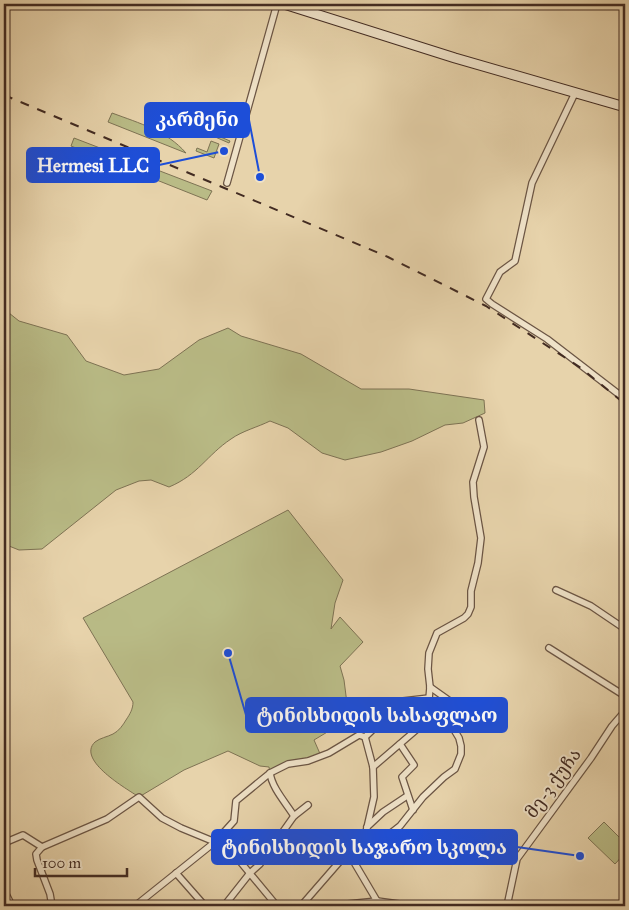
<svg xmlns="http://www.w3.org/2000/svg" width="629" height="910" viewBox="0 0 629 910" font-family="'IM FELL Great Primer','Noto Serif Georgian',serif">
	<rect width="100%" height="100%" fill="#e7d3ab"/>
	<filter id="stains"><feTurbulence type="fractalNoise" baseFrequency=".004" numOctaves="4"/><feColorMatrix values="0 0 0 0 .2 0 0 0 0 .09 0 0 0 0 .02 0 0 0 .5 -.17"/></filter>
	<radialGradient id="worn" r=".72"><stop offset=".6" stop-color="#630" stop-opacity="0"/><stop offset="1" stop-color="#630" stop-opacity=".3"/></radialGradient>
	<g fill="#b9bb86" stroke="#7e7354">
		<path d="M112,113C139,123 167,131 186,153L108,122Z"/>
		<polygon points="181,120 230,141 229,143 181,122"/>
		<polygon points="74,138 212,191 207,200 71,146"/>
		<polygon points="211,141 219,144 214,158 196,151 197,148 207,152"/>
		<path d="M4,309L19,321L67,335L86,361L124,375L159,369L199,340L228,328L241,336L301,354L361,389H409L484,400L485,413L463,423L445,425L412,441L381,452L345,460L322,453L288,428L270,421C258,427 242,431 231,439C207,455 198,475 169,487L151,480L139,481L116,490L42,549L19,550L4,544Z"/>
		<path d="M288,510L343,580L335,603L331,629L340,617L363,642L340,666L344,680L349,719L314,740L321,756L270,773L269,767L260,766L228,751L184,770L139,797C127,789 76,760 95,742C100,738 107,737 113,734C119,731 123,725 126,720C130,714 133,709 133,702L83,618Z"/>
		<polygon points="604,822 625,843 625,853 615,864 588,838"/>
	</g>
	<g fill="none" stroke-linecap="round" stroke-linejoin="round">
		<g stroke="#6b5544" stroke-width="8">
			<g id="minor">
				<polyline points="575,93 532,183 515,261 500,272 486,299 492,304 547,339 625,399"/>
				<polyline points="227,183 277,4"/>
				<polyline points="556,590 591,606 625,629"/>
				<polyline points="549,648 625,696"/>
				<polyline points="400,744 414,765 402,777 413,810"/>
				<polyline points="373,767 423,724 428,711 430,687 428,669 429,653 437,633 464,618 468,614 471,607 471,591 478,563 481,538 474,497 473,482 484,447 479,420"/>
				<path d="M270,773C272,788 286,803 294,816"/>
				<polyline points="367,827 383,812 407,796"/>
				<polyline points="360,842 391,833 400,826 423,797 444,777 455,769 461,754 461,746 459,738 447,718 448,713 454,704 430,687"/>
				<polyline points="4,843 23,835 42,847"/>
				<polyline points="348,852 377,901"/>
				<polyline points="176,873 205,906"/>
				<polyline points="4,890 12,906"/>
				<polyline points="52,906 50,894 37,860 36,854 42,847 107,819 139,797 162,818 181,828 215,842 233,853 277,906"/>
				<polyline points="135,906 215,842 234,821 236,801 270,773 288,764 308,761 329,753 359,735 365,737 403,701 429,698"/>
				<polyline points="224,906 250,873 260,864 294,816 308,805"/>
				<polyline points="301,906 348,852 360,842 366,832 374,797 373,767 365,737"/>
				<polyline points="328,906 377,901 414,906"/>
				<polyline points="507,906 517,859 591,758 612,726 625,711"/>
			</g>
		</g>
		<g stroke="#422b22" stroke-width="11">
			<polyline id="secondary" points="284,4 455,58 625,107"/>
		</g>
		<use href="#minor" stroke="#efe2c8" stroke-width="5.5"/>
		<use href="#secondary" stroke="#efe2c8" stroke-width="9"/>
		<polyline stroke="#422b22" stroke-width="2" stroke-dasharray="9 9" stroke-linecap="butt" points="4,95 388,257 486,306 581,368 625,404"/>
	</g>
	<g text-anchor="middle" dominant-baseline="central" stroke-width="4" stroke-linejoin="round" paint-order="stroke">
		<g font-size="18" fill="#422b22" stroke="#efe2c8">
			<text transform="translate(553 783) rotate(-54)">მე-3 ქუჩა</text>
		</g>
	</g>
	<path fill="none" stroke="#1d4ed8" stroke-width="2" d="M260 177L249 120M224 151L159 165M228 653L246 715M580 856L517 847"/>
	<g fill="#1d4ed8" stroke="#efe2c8" stroke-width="2">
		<circle cx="260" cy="177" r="5"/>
		<circle cx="224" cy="151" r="5"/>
		<circle cx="228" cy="653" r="5"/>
		<circle cx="580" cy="856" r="5"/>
	</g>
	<g fill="#1d4ed8" stroke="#1d4ed8" stroke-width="2">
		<rect x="145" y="103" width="104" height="34" rx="5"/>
		<rect x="27" y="148" width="132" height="34" rx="5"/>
		<rect x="246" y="698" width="261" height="34" rx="5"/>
		<rect x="212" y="830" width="305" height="34" rx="5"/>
	</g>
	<g font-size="19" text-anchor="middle" font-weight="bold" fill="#fff">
		<text x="197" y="126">კარმენი</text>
		<text x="93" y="172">Hermesi LLC</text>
		<text x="377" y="722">ტინისხიდის სასაფლაო</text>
		<text x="364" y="854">ტინისხიდის საჯარო სკოლა</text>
	</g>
	<rect width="629" height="910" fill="none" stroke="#e7d3ab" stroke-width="20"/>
	<rect x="5" y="5" width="619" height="900" fill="none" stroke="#422b22" stroke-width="2.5"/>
	<rect x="10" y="10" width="609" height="890" fill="none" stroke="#422b22"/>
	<path d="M35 868v8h92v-8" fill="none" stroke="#422b22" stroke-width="2.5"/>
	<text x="42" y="868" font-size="15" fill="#422b22" stroke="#efe2c8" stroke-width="4" paint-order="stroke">100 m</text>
	<rect width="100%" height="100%" filter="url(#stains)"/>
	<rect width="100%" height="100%" fill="url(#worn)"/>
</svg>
